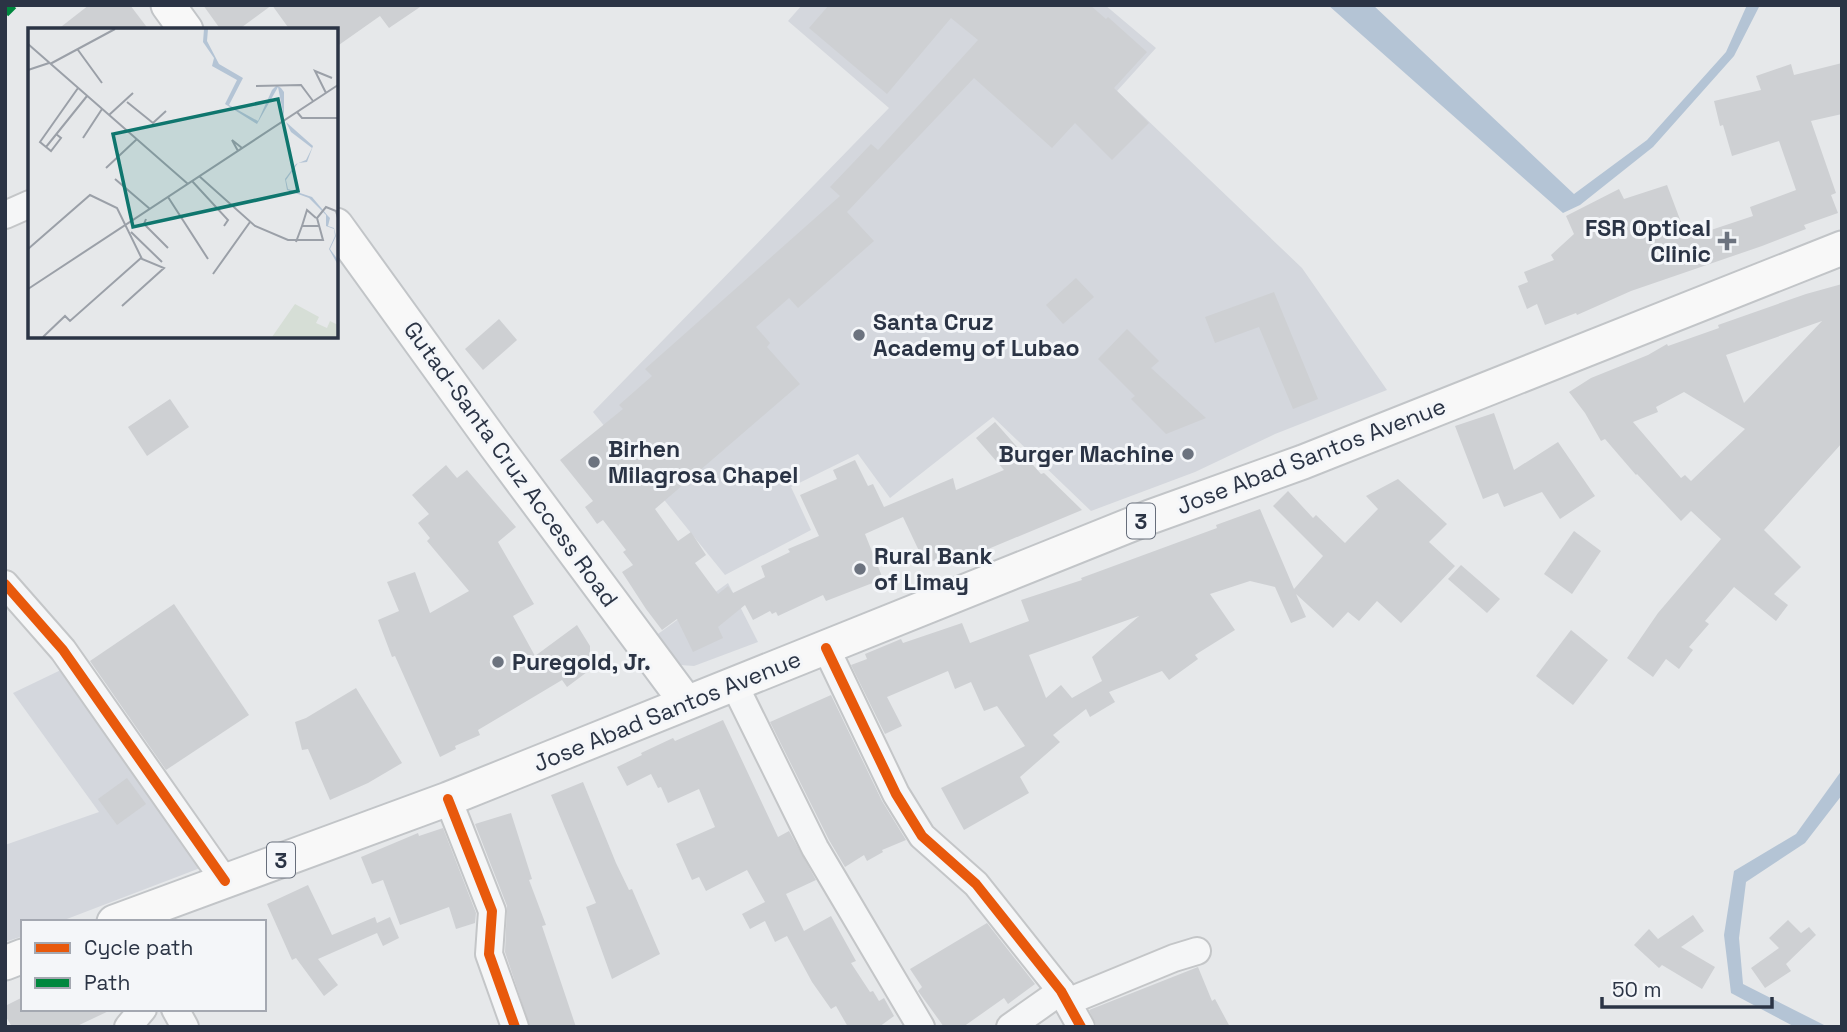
<svg xmlns="http://www.w3.org/2000/svg" width="1847" height="1032" viewBox="0 0 1847 1032" font-family="'Space Grotesk',sans-serif">
	<rect width="100%" height="100%" fill="#e6e8ea"/>
	<g fill="#d4d7dd">
		<polygon points="802,5 1105,5 1156,48 1117,91 1302,268 1387,390 1275,434 1195,472 1091,511 993,417 890,498 858,454 791,487 811,530 725,575 593,412 889,108 788,21"/>
		<polygon points="728,583 758,642 694,666 680,665 658,634"/>
		<polygon points="65,668 208,865 59,922 23,922 23,936 5,942 5,845 99,812 13,693"/>
	</g>
	<g fill="#b4c4d5">
		<polygon points="1328,5 1373,5 1574,194 1647,140 1726,52 1747,5 1760,5 1734,56 1653,147 1580,205 1563,213"/>
		<polygon points="1842,770 1842,795 1805,843 1746,882 1739,938 1743,984 1828,1027 1795,1027 1731,993 1724,935 1734,871 1796,834"/>
	</g>
	<g fill="#ced0d3" fill-rule="evenodd">
		<polygon points="89,5 130,5 149,30 57,30"/>
		<polygon points="203,5 272,5 238,30 221,30"/>
		<polygon points="272,5 423,5 389,28 380,16 336,47 336,30 290,30"/>
		<polygon points="829,5 1090,5 1106,19 1108,17 1147,52 1114,88 1149,123 1112,160 1075,123 1052,148 974,78 847,212 874,241 798,308 789,298 756,327 770,343 767,347 800,384 655,509 678,541 691,532 706,555 695,563 718,594 728,586 733,593 765,577 761,566 790,552 788,549 819,536 800,495 837,479 833,470 855,460 868,486 873,484 884,507 953,478 956,490 1004,470 976,438 995,422 1041,474 1044,473 1082,510 981,552 982,555 959,564 955,553 930,562 925,551 920,553 903,517 865,534 883,579 826,601 823,595 778,616 776,612 772,614 770,611 753,620 745,605 718,627 723,638 693,652 677,619 662,630 646,609 622,572 633,565 623,552 626,550 603,520 597,524 585,507 593,501 560,460 623,409 619,405 652,376 645,369 840,196 830,187 871,144 878,150 978,40 951,18 887,94 809,28"/>
		<polygon points="1842,63 1842,114 1811,121 1836,193 1831,195 1838,213 1804,225 1806,229 1762,246 1631,291 1577,315 1576,313 1545,325 1537,304 1527,309 1518,286 1528,282 1524,272 1554,260 1551,255 1574,234 1566,216 1619,189 1624,199 1667,185 1687,238 1753,216 1750,207 1796,190 1779,141 1732,156 1723,125 1720,126 1714,101 1761,90 1756,76 1791,64 1794,75"/>
		<polygon points="1076,278 1094,297 1063,324 1046,305"/>
		<path d="M1842,284V443L1764,530L1801,567L1774,594L1788,605L1776,621L1734,587L1705,621L1709,624L1689,647L1693,650L1679,669L1666,659L1653,677L1627,658L1658,613L1721,539L1691,511L1681,521L1637,474L1636,475L1605,439L1601,441L1585,413L1569,392L1591,378L1648,355L1667,344L1668,346L1719,328L1718,325L1806,294ZM1822,321L1744,403L1726,355ZM1684,392L1745,429L1691,481L1685,475L1681,478L1633,422L1658,412L1656,407Z"/>
		<polygon points="1274,292 1318,399 1293,409 1259,327 1215,343 1205,317"/>
		<polygon points="499,319 517,340 483,370 465,349"/>
		<polygon points="1127,329 1159,361 1151,368 1206,418 1166,434 1131,399 1135,396 1098,359"/>
		<polygon points="170,399 189,427 147,456 128,427"/>
		<polygon points="1494,413 1514,470 1558,442 1595,496 1560,519 1542,492 1504,507 1498,493 1483,499 1455,426"/>
		<polygon points="446,465 457,478 467,470 516,527 498,542 534,604 513,616 535,656 577,625 590,646 590,662 587,672 567,687 562,680 478,730 480,735 455,746 456,749 440,757 395,656 392,657 378,620 399,611 387,582 415,572 430,613 469,591 427,541 430,538 418,523 429,514 412,495"/>
		<path d="M1398,479L1447,524L1429,542L1455,566L1401,623L1377,601L1359,621L1348,612L1333,628L1296,594L1306,617L1291,623L1275,587L1250,581L1210,594L1235,630L1195,655L1198,659L1169,680L1162,671L1109,692L1115,702L1090,717L1086,709L1053,735L1060,742L1020,777L1029,793L964,830L941,788L1025,746L1021,740L997,706L984,711L971,682L955,689L948,671L887,697L902,726L885,734L851,665L867,659L865,654L901,639L903,643L962,623L970,643L1029,621L1021,600L1082,580L1081,578L1217,528L1216,525L1260,509L1294,589L1323,556L1273,506L1288,491L1313,518L1316,515L1345,543L1378,509L1366,496ZM1139,616L1092,657L1102,681L1072,698L1061,685L1046,698L1029,655Z"/>
		<polygon points="1574,531 1601,551 1572,594 1544,574"/>
		<polygon points="1461,565 1500,599 1487,613 1448,579"/>
		<polygon points="174,604 249,715 166,770 90,661"/>
		<polygon points="1571,630 1608,660 1573,705 1536,676"/>
		<polygon points="356,688 402,763 368,783 330,800 308,749 302,750 295,722 306,718"/>
		<polygon points="831,695 882,801 906,840 882,850 883,852 867,861 864,855 845,867 829,840 770,722"/>
		<polygon points="723,720 778,837 789,831 816,880 786,894 804,931 831,916 856,961 851,963 870,992 873,991 879,1001 884,998 894,1016 879,1027 848,1027 836,1006 831,1009 812,982 787,936 775,942 765,921 750,929 742,914 765,902 747,870 706,891 699,877 692,880 676,844 715,827 699,789 668,803 661,787 658,788 651,774 627,786 617,767 642,755 641,753 673,738 675,741"/>
		<polygon points="127,778 146,804 117,825 98,799"/>
		<polygon points="583,782 616,863 629,890 632,889 660,954 612,979 586,907 596,903 551,795"/>
		<polygon points="511,813 532,879 529,880 546,925 542,926 576,1027 530,1027 505,952 507,906 475,824"/>
		<polygon points="443,828 476,913 475,923 456,929 449,907 400,925 383,880 372,884 361,857 418,833 419,836"/>
		<polygon points="308,885 332,935 375,917 377,923 390,917 399,938 383,946 377,933 318,959 338,985 324,996 296,958 292,960 267,904"/>
		<polygon points="1693,915 1704,931 1681,947 1715,967 1702,989 1662,965 1659,968 1634,945 1649,929 1658,939"/>
		<polygon points="1788,920 1801,933 1809,927 1816,935 1786,964 1791,971 1765,988 1751,968 1779,948 1769,938"/>
		<polygon points="987,923 1035,984 1008,1004 1004,998 963,1027 944,1027 918,991 922,987 910,969"/>
		<polygon points="1198,967 1212,1001 1215,999 1230,1027 1097,1027 1089,1010"/>
		<polygon points="23,997 23,1009 113,1009 75,1027 12,1027 5,1015 5,1006"/>
	</g>
	<g fill="none" stroke-linecap="round" stroke-linejoin="round">
		<g stroke="#c4c6c8" stroke-width="30">
			<g id="minor">
				<polyline points="5,215 30,204"/>
				<polyline points="5,584 63,650 225,881"/>
				<polyline points="826,648 896,794 922,836 976,884 1061,991 1081,1027"/>
				<polyline points="734,684 815,848 921,1027"/>
				<polyline points="448,799 492,911 489,954 515,1027"/>
				<polyline points="1067,1002 1174,958 1197,951"/>
				<polyline points="175,1009 185,1027"/>
				<polyline points="128,1027 143,1009"/>
				<polyline points="1010,1027 1061,991"/>
			</g>
		</g>
		<g stroke="#c2c5c8" stroke-width="37">
			<g id="major">
				<polyline points="168,5 186,30"/>
				<polyline points="336,225 495,445 686,702"/>
				<polyline points="114,922 448,799 1150,517 1303,462 1842,248"/>
				<polyline points="5,963 23,956"/>
			</g>
		</g>
		<use href="#minor" stroke="#f5f6f7" stroke-width="26"/>
		<use href="#major" stroke="#f8f8f8" stroke-width="33"/>
		<polyline stroke="#00873e" stroke-width="9" stroke-dasharray="18 9" stroke-linecap="butt" points="5,13 13,5"/>
		<g stroke="#f4f6f9" stroke-width="15">
			<g id="cycleway">
				<polyline points="5,584 63,650 225,881"/>
				<polyline points="826,648 896,794 922,836 976,884 1061,991 1081,1027"/>
				<polyline points="448,799 492,911 489,954 515,1027"/>
			</g>
		</g>
		<use href="#cycleway" stroke="#e8590c" stroke-width="10"/>
	</g>
	<g fill="#6c737f" stroke="#f4f6f9" stroke-width="2.5">
		<path d="M1723.5 230.5h7v7h7v7h-7v7h-7v-7h-7v-7h7z"/>
		<circle cx="859" cy="335" r="7"/>
		<circle cx="1188" cy="454" r="7"/>
		<circle cx="594" cy="462" r="7"/>
		<circle cx="860" cy="569" r="7"/>
		<circle cx="498" cy="662" r="7"/>
	</g>
	<g text-anchor="middle" dominant-baseline="central" stroke-width="6" stroke-linejoin="round" paint-order="stroke">
		<g fill="#f4f6f9" stroke="#676e7b" stroke-width="2">
			<rect x="1127" y="503.5" width="28" height="35" rx="5"/>
			<rect x="267" y="842.5" width="28" height="35" rx="5"/>
		</g>
		<g font-size="21" font-weight="bold" fill="#2b3445">
			<text x="1141" y="521">3</text>
			<text x="281" y="860">3</text>
		</g>
		<g font-size="23" font-weight="bold" fill="#2b3445" stroke="#f4f6f9" text-anchor="start">
			<text x="1711" y="228" text-anchor="end">FSR Optical<tspan x="1711" dy="26">Clinic</tspan></text>
			<text x="873" y="322">Santa Cruz<tspan x="873" dy="26">Academy of Lubao</tspan></text>
			<text x="608" y="449">Birhen<tspan x="608" dy="26">Milagrosa Chapel</tspan></text>
			<text x="1174" y="454" text-anchor="end">Burger Machine</text>
			<text x="874" y="556">Rural Bank<tspan x="874" dy="26">of Limay</tspan></text>
			<text x="512" y="662">Puregold, Jr.</text>
		</g>
		<g font-size="23" fill="#2b3445" stroke="#f4f6f9">
			<text transform="translate(1311 456) rotate(-21)">Jose Abad Santos Avenue</text>
			<text transform="translate(511 464) rotate(54)">Gutad-Santa Cruz Access Road</text>
			<text transform="translate(667 711) rotate(-22)">Jose Abad Santos Avenue</text>
		</g>
	</g>
	<g transform="translate(28 28)">
		<rect width="310" height="310" fill="#e6e8ea"/>
		<path d="M267,276L291,289L288,295L299,300L302,293L310,297V309H244Z" fill="#d6ded6"/>
		<path d="M176,1H180L179,13L191,36L215,50L201,77L230,93L244,62L248,58H250L253,60L256,64V89L250,59L229,96L197,76L209,52L184,38L186,30L175,14ZM258,94L285,118L279,134L270,135L258,152L260,161L284,169L300,188L302,190L300,198L306,200L308,208L302,221L310,232V237L301,221L307,208L306,201L298,198V187L281,170L259,162L257,151L268,136L278,132L284,120L263,104Z" fill="#b4c4d5"/>
		<path fill="none" stroke="#9ba0a8" stroke-width="2" d="M0,16L160,156M50,22L74,55M22,36L87,1M0,42L21,35M228,58L273,57L285,73M298,65L287,43L304,50M99,74L125,95L138,83M269,84L274,90H310M81,87L105,65M55,110L74,81M18,119L12,114L50,60M18,119L59,68M18,119L23,123L33,110L28,106M210,123L204,112L214,120M78,140L109,111M171,148L227,198L260,212H295L289,190L298,179L308,183L310,190M87,151L122,181M164,153L200,192L196,198M140,169L180,231M118,191L116,196L140,220M274,198L279,182L288,190M103,204L134,234M268,214L274,198H292M0,221L62,167L89,180L114,231L136,240L94,278M185,246L222,194M0,261L310,57M15,309L37,288L42,293L113,230"/>
		<path fill="#0f766e" fill-opacity="0.15" stroke="#0f766e" stroke-width="3.5" d="M250,71L270,163L105,199L85,106Z"/>
		<rect width="310" height="310" fill="none" stroke="#2b3445" stroke-width="3.5"/>
	</g>
	<rect width="1847" height="1032" fill="none" stroke="#2b3445" stroke-width="14"/>
	<rect x="21" y="920" width="245" height="91" fill="#f4f6f9" stroke="#a4a8b1" stroke-width="2"/>
	<rect x="35" y="943" width="35" height="10" fill="#e8590c" stroke="#a4a8b1" stroke-width="2"/>
	<text x="84" y="955" font-size="21" fill="#2b3445">Cycle path</text>
	<rect x="35" y="978" width="35" height="10" fill="#00873e" stroke="#a4a8b1" stroke-width="2"/>
	<text x="84" y="990" font-size="21" fill="#2b3445">Path</text>
	<path d="M1602 997v10h170v-10" fill="none" stroke="#2b3445" stroke-width="3.5"/>
	<text x="1612" y="997" font-size="21" fill="#2b3445" stroke="#f4f6f9" stroke-width="5" paint-order="stroke">50 m</text>
</svg>
